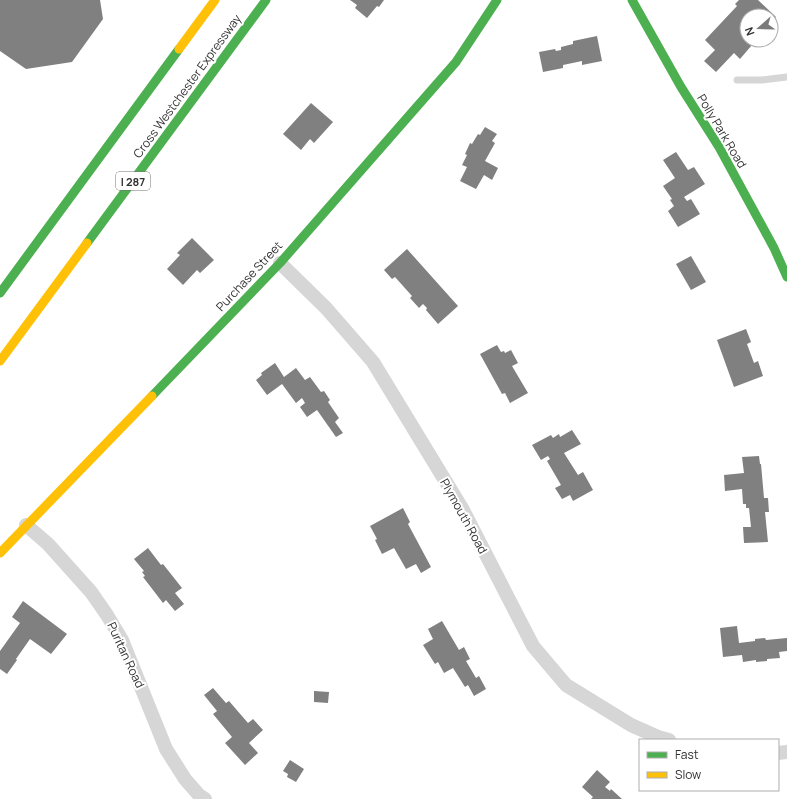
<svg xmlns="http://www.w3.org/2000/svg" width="787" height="799" viewBox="0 0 787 799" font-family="Manrope,sans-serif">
	<rect width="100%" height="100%" fill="#fff"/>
	<g fill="#808080">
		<polygon points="0,0 100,0 103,19 72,62 26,69 0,51"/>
		<polygon points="350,0 384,0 379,7 377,6 367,18 355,8 357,5"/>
		<polygon points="739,0 758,0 776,17 771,22 771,16 747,16 747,40 760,40 755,47 752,45 740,59 734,53 716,72 704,61 715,50 705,40 737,6 735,4"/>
		<polygon points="597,36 602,61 582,65 582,61 563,65 563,68 543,72 539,52 555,49 556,51 561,50 561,47 573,44 573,41"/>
		<polygon points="311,103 333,122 314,143 310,139 301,150 283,134"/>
		<polygon points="485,127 497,134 492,141 495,143 485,161 498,168 492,180 484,175 476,189 460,181 467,167 462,165 467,155 465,154 470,143 472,144 478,134 480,135"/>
		<polygon points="676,152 688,170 694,167 705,184 684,197 687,201 691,199 700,214 678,227 668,211 674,206 670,200 672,199 663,186 675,178 663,160"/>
		<polygon points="192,238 214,260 200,273 197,270 183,285 167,269 180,255 177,253"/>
		<polygon points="407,249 458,306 438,324 426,310 427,308 423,304 419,308 410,298 412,296 395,277 392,279 384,270"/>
		<polygon points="691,256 706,282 691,290 676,264"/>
		<polygon points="746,329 751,342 747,344 754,363 758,361 763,376 734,387 717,340"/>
		<polygon points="497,345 501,352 504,351 505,353 511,350 518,363 512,366 528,393 510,403 505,393 502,394 480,354"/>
		<polygon points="275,363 284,377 296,368 305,380 310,377 321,392 324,391 330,400 328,402 339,418 335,422 343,433 336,437 317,410 307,417 300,407 305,403 302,398 296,403 282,384 267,395 256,380 262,375 261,373"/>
		<polygon points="572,430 581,444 564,453 578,475 583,472 593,490 573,501 570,495 562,499 555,488 561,485 547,461 550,459 548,456 541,460 532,445 551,435 553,438 559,434 560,437"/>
		<polygon points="759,456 760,464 761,464 764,498 768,498 769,512 765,512 768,542 744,543 743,527 751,527 749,508 746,508 746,504 743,504 742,489 725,491 724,475 744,473 742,457"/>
		<polygon points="403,508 410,522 408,524 431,567 421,573 416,564 406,569 394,548 382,554 375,540 377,539 370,526"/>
		<polygon points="148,548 161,565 163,564 182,588 175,593 184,604 175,611 166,600 163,603 143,577 145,576 142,572 144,571 134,559"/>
		<polygon points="23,601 67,634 51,654 30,639 16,659 17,660 7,674 0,669 0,651 20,623 12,617"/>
		<polygon points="442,621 459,650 464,647 470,659 466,661 476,678 479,676 486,689 474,696 468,685 465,687 453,668 444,673 438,662 435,664 423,645 433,639 428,629"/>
		<polygon points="737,626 739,643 755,641 755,639 765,638 766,640 787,638 787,651 779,652 780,658 767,659 767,661 756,662 756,660 743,662 742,655 723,657 720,628"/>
		<polygon points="213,688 226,703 229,701 248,723 253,719 263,730 249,743 258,753 245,765 225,743 232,737 213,714 217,711 204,695"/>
		<polygon points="314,691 329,692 328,703 314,702"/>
		<polygon points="290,760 304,769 296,782 287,777 288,774 283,771"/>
		<polygon points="597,770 610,782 605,787 610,791 611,789 622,799 591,799 593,797 582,787"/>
	</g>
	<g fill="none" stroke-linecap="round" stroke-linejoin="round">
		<polyline stroke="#d6d6d6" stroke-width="7" points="737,80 762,80 787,77"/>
		<g stroke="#d6d6d6" stroke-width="14">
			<polyline points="280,263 326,308 373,362 463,510 533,646 566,685 631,725 658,737 669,740"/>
			<polyline points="26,525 48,544 91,592 107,615 122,640 166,749 185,779 199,795 205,799"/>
			<polyline points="778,753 787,752"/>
		</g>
		<g stroke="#4caf50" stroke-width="9">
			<polyline points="632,0 681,87 719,147 774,248 787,277"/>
			<polyline points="87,243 266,0"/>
			<polyline points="0,293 179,49"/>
			<polyline points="152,396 280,263 456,62 497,0"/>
		</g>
		<g stroke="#ffc107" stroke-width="9">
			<polyline points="179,49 215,0"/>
			<polyline points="0,361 87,243"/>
			<polyline points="0,553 152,396"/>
		</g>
	</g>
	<g text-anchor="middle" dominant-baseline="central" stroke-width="4" stroke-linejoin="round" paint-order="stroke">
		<rect fill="#fff" stroke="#707070" stroke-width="1" x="116" y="172" width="34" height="18" rx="3"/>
		<g font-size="11" font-weight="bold" fill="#323232">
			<text x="133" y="181">I 287</text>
		</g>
		<g font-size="12" fill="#323232" stroke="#fff">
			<text transform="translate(187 86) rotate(-54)">Cross Westchester Expressway</text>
			<text transform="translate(722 131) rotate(59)">Polly Park Road</text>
			<text transform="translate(249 276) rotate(-47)">Purchase Street</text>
			<text transform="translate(464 516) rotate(61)">Plymouth Road</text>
			<text transform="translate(126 655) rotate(65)">Puritan Road</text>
		</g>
	</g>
	<rect x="639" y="739" width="140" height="52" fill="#ffffff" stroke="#adadad"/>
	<rect x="647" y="752" width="20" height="6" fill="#4caf50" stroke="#adadad"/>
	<text x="675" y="759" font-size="12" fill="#323232">Fast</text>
	<rect x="647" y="772" width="20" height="6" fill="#ffc107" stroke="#adadad"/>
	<text x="675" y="779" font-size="12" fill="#323232">Slow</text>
	<g transform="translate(759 28) rotate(250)"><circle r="19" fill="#ffffff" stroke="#adadad"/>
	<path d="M0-3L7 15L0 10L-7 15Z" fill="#7a7a7a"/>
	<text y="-6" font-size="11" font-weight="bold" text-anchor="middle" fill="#323232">N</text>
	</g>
</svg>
